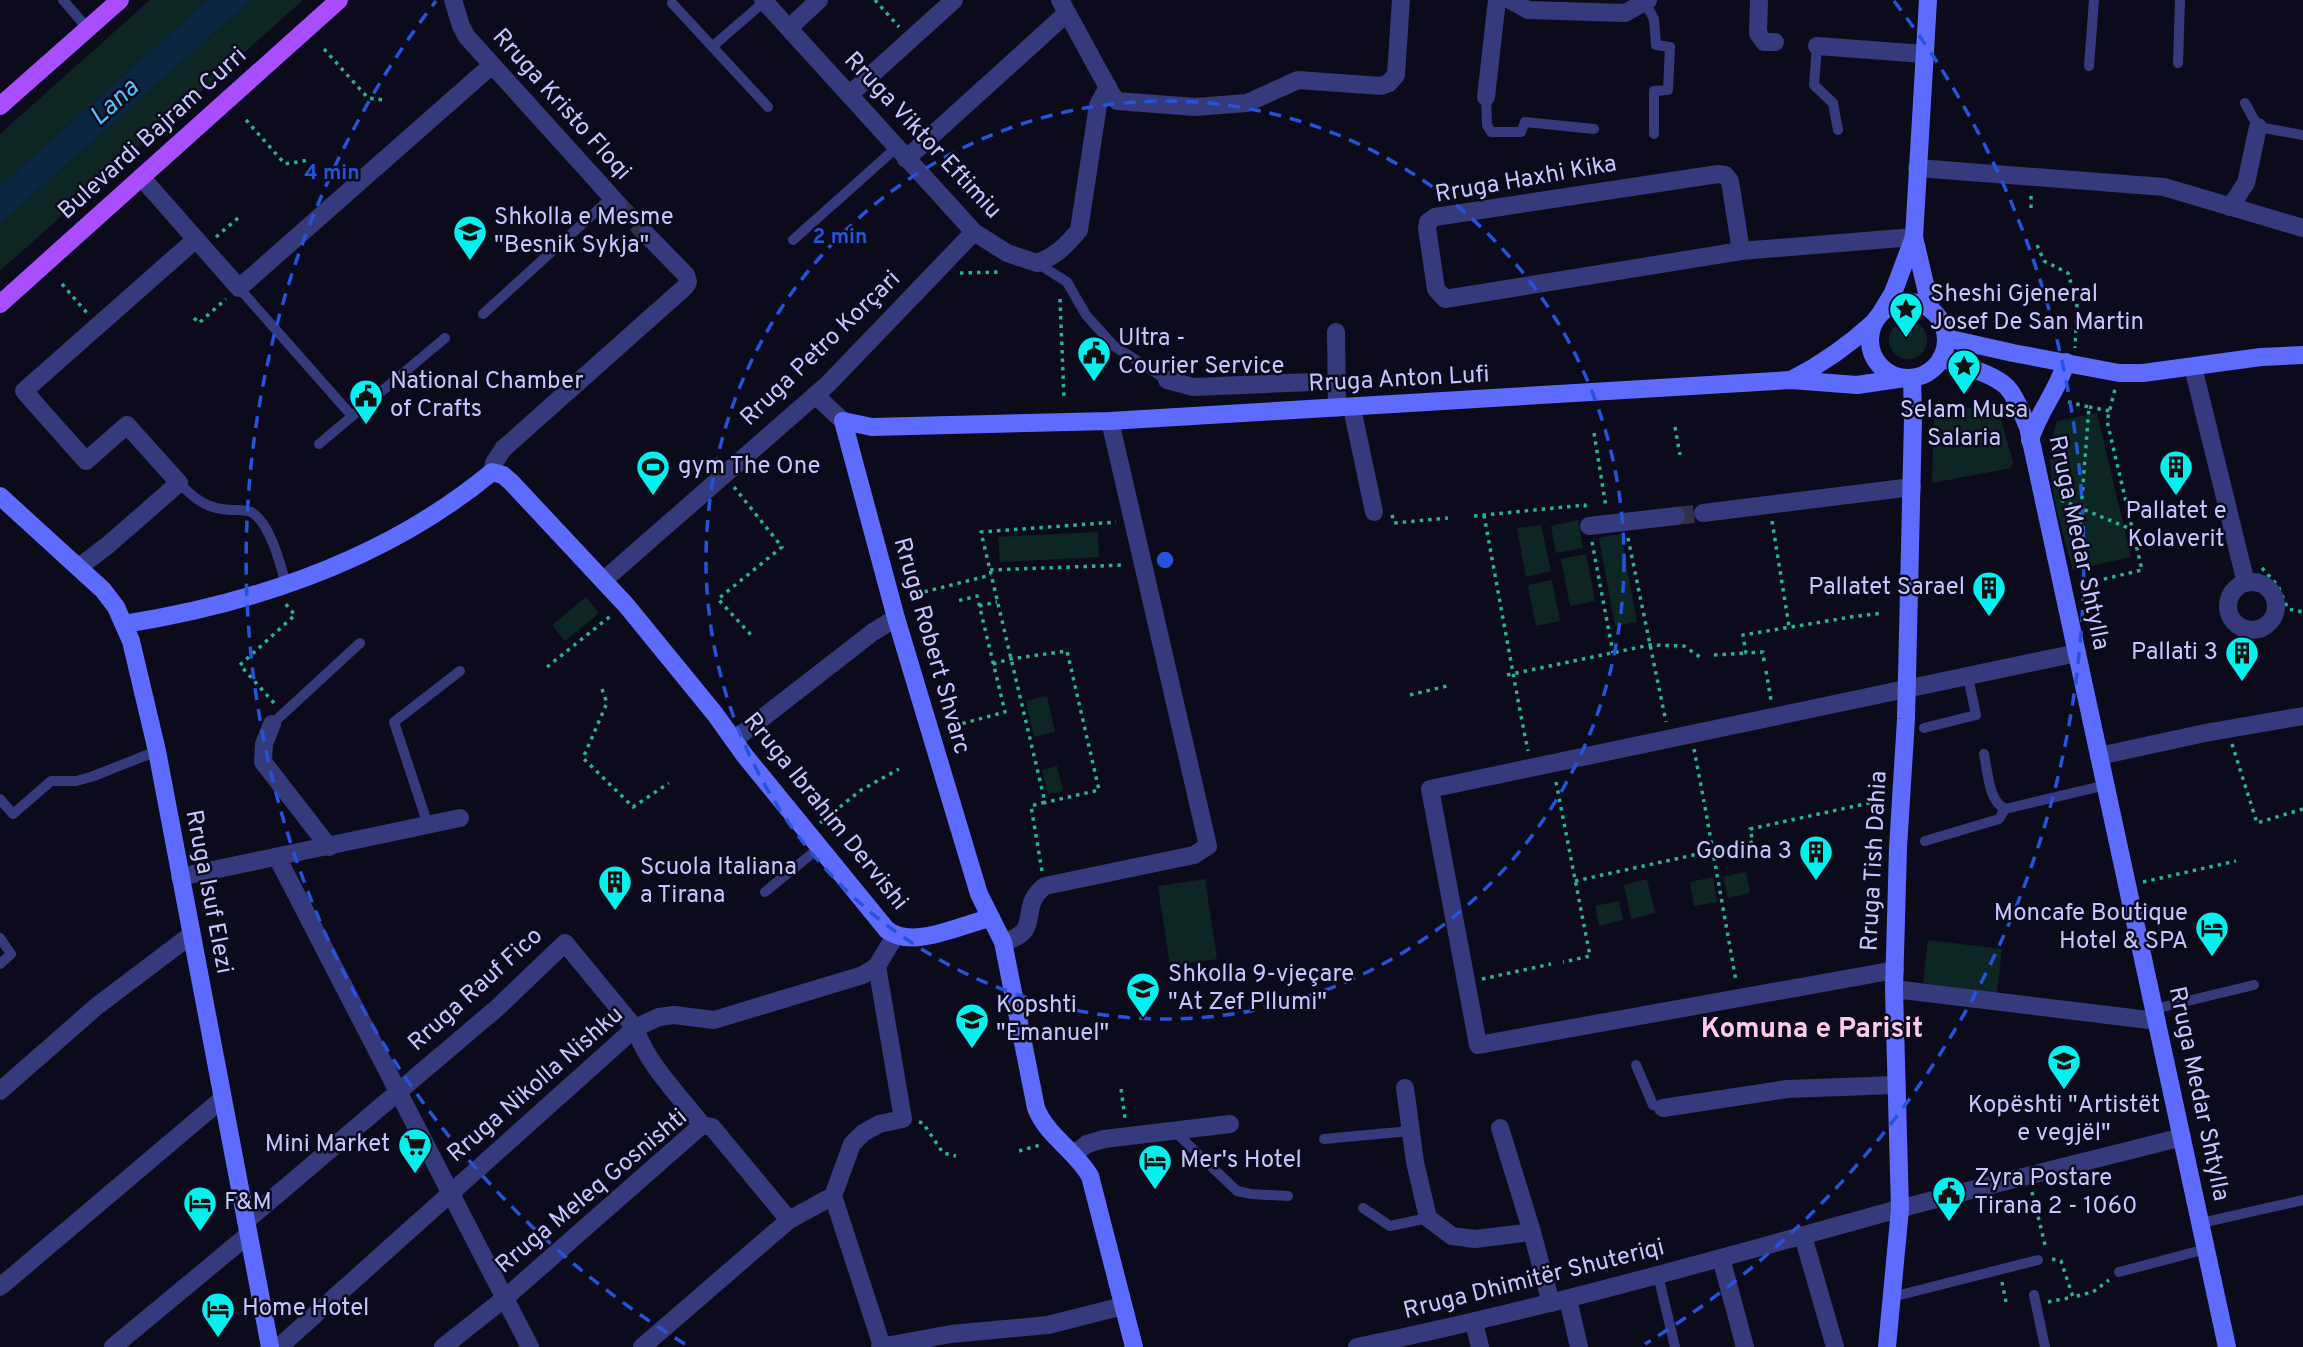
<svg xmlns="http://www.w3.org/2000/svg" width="2303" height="1347" viewBox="0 0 2303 1347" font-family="Overpass,sans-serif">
	<rect width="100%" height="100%" fill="#0c0b1c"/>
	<g fill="#0e2623">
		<polygon points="150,0 208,0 0,186 0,134"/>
		<polygon points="251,0 303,0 0,271 0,224"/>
		<circle cx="1908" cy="340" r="19"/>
		<polygon points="1990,406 1997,406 2013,462 2011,468 1932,483 1934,415 1938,411"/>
		<path d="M2097,413L2131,557L2073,570C2060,521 2040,470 2057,421Z"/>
		<polygon points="1578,520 1583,548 1556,553 1551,526"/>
		<polygon points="1541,525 1551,571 1526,577 1517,528"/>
		<polygon points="1098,532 1099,557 1000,562 998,537"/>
		<polygon points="1621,534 1637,622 1615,626 1599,538"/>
		<polygon points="1586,554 1595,601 1570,606 1561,559"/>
		<polygon points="1552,580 1560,621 1536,626 1528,585"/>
		<polygon points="586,597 599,613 565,641 552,625"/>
		<polygon points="1047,696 1055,732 1034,737 1026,701"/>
		<polygon points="1057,766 1063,791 1048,794 1042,770"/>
		<polygon points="1746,872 1750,893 1728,898 1723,877"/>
		<polygon points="1713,877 1717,902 1694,906 1690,882"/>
		<polygon points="1205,879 1217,959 1170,966 1158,886"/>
		<polygon points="1647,879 1655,913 1631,919 1624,885"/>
		<polygon points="1619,901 1623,920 1599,926 1595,906"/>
		<polygon points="1928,940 2002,949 1997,993 1923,983"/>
	</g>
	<polygon fill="#0b2640" points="208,0 251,0 0,224 0,186"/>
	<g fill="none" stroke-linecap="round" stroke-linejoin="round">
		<g stroke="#313049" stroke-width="18" stroke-dasharray="18 9" stroke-linecap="butt">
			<polyline points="618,204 647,235"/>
			<polyline points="1676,516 1703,513"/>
		</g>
		<g stroke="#2aaf98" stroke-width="3.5" stroke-dasharray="3.5 5" stroke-linecap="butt">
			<polyline points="875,0 899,27"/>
			<polyline points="324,49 368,98 385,100"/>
			<polyline points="246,120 285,164 309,160"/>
			<polyline points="2031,208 2031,196"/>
			<polyline points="216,237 238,218"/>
			<polyline points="2037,245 2044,261 2068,273 2077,303 2075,348"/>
			<polyline points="960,273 1002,272"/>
			<polyline points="62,284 87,313"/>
			<polyline points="1060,299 1064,398"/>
			<polyline points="194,318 199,323 226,299"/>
			<polyline points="2068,402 2089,407 2077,562"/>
			<polyline points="2089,407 2110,411"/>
			<polyline points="1675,427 1680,455"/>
			<polyline points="1594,433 1606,507"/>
			<polyline points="734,487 782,547 718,599 753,637"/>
			<polyline points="2061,500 2133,530"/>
			<polyline points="1392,515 1394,523 1448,518"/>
			<polyline points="1484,515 1520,711"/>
			<polyline points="1474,516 1585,505 1586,510"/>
			<polyline points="1772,521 1789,626"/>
			<polyline points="1628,538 1666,722"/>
			<polyline points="1592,542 1613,653"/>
			<polyline points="2262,568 2278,586 2288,609 2303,612"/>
			<polyline points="990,570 1124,565"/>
			<polyline points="2079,585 2142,570 2107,421 2115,389"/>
			<polyline points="908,596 991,575"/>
			<polyline points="979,606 997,602"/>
			<polyline points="1850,617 1883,613"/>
			<polyline points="1714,655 1746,653"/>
			<polyline points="1764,661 1763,652 1746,653 1743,635 1845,618"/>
			<polyline points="993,664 1010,659 1067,651 1099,790 1043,803"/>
			<polyline points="547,667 613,614"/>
			<polyline points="1766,671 1771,700"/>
			<polyline points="1507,675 1650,645 1684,646 1700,657"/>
			<polyline points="602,689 607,703 583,758 633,807 669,783"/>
			<polyline points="1410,695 1451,685"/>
			<polyline points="274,703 240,665 295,615 284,602"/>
			<polyline points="1521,716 1528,751"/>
			<polyline points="946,728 1005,712 977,596 957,601"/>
			<polyline points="2232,744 2257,823 2303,809"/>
			<polyline points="1694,749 1704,802"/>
			<polyline points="1556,782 1590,956 1563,962"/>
			<polyline points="1705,807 1736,981"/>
			<polyline points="820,823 861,790 899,769"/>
			<polyline points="1042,871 1031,806 1045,802 981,532 1116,522"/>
			<polyline points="1575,881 1753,842 1750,829 1883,800"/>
			<polyline points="2143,882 2236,861"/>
			<polyline points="1482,979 1551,964"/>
			<polyline points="1121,1089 1125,1118"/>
			<polyline points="919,1122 923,1123 943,1153 956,1156"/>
			<polyline points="1019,1151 1040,1145"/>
			<polyline points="2032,1192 2046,1249"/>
			<polyline points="2052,1259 2061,1261 2073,1297 2093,1292 2109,1280"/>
			<polyline points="2002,1282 2006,1302"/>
			<polyline points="2048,1302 2073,1297"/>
		</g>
		<g stroke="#353a7c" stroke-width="10">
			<polyline points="63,0 88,29"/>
			<polyline points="672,3 768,107"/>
			<polyline points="1645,3 1654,19 1656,45 1670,47 1668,90 1654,91 1654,134"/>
			<polyline points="713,46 764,2"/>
			<polyline points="1817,46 1814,85 1833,103 1838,130"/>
			<polyline points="2178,63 2180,0"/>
			<polyline points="2089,66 2094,0"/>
			<polyline points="1486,97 1487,125 1491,132 1521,132 1525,122 1594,129"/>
			<polyline points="2245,103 2258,127 2303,135"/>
			<polyline points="793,240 896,148"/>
			<polyline points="1037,263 1067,282 1086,315 1114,346 1167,380"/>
			<polyline points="239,288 352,416"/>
			<polyline points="483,314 612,197"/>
			<polyline points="319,444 445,338"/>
			<path d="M179,483C195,499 207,509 230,510C237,510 245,509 251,512C270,522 281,566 286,585"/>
			<polyline points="272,724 360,643"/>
			<polyline points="1924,728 1976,715 1968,677"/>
			<path d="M1984,754C1988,772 1988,800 2005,809"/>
			<polyline points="0,799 13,814 51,781 76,781 91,777 157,751"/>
			<polyline points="2005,809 2106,785"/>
			<polyline points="428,825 394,722 460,671"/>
			<polyline points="1925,841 1999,819 2005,809"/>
			<polyline points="765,892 820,847"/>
			<polyline points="0,938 11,954 0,964"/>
			<polyline points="2154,1009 2254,985"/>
			<polyline points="1636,1065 1653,1105 1663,1108"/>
			<polyline points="1174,1131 1237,1191 1251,1194 1288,1196"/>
			<polyline points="1324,1139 1410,1131"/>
			<polyline points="1363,1208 1390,1226 1428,1218"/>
			<polyline points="2201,1223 2303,1200"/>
			<polyline points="2119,1272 2206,1249"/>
			<polyline points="1658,1275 1675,1347"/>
			<polyline points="2034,1295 2045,1347"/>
			<polyline points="1892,1297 2038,1260"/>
		</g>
		<g stroke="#353a7c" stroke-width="18">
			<polyline points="453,0 461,26 467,37 618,204"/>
			<path d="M763,0L974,232L1007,253L1037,263C1056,256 1067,245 1079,230L1098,105L1108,87"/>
			<polyline points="1060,0 1112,95 1117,101 1195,107 1247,103 1298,80 1381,86 1389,83 1396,75 1401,0"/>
			<polyline points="1510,0 1528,10 1625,13 1648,0"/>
			<polyline points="1759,0 1758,33 1764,42 1775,42"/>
			<polyline points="789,28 819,0"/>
			<polyline points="1817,46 1924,54"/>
			<polyline points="849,95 954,0"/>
			<polyline points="1486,97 1497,0"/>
			<polyline points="906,159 1067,13"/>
			<polyline points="1917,168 2164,187 2303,228"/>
			<polygon points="1718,174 1725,175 1730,181 1741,251 1445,299 1436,289 1427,228 1428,222 1435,217"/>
			<polyline points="141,177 239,288 492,65"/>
			<polyline points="2230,207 2246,183 2258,127"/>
			<polyline points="1741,251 1914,237"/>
			<polyline points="1336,332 1337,408"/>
			<polyline points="2193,367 2246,583"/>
			<polyline points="1167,380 1193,387 1311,382"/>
			<polyline points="815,395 843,421"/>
			<polyline points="1352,408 1374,512"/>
			<polyline points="492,472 494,463 503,449 685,287 688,282 686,275 647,235"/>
			<polyline points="1703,513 1912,487"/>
			<polyline points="1589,526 1676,516"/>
			<polyline points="79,567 108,545 179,483 127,425 86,461 24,391 196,239"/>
			<polyline points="604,580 828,384 974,232"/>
			<circle cx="2252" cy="606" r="24"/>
			<polyline points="272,724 264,744 263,762 329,847"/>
			<polyline points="734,740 873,632 896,618"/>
			<polyline points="2099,756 2205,733 2303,716"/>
			<polyline points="277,857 530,1347"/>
			<polyline points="180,877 460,818"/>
			<path d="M1003,942C1045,931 1016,908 1045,886L1194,855L1208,846L1110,421"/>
			<polyline points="1895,970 1478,1045 1430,789 2077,653"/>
			<polyline points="1894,989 2157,1021"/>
			<polyline points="1405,1088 1415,1162 1428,1218 1452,1236 1475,1239 1532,1232"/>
			<polyline points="0,1091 97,1006 191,935"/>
			<polyline points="1663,1108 1787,1089 1897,1085"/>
			<polyline points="1500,1128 1532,1232 1551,1303"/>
			<polyline points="1074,1154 1087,1144 1104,1139 1230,1124"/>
			<path d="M246,1221L497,1008L565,943L635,1028C647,1064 679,1095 702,1125"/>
			<polyline points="1803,1236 1835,1347"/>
			<polyline points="1721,1258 1745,1347"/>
			<polyline points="0,1287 222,1099"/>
			<polyline points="1568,1299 1579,1347"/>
			<polyline points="1474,1323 1480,1347"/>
			<polyline points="882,1346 833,1196 852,1144 863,1133 879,1124 903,1119 877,966 895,936"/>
			<polyline points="113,1347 248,1235"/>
			<polyline points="279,1347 635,1028 659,1017 674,1015 714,1020 863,975 877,966"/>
			<polyline points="443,1347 505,1298 702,1125 712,1127 789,1220"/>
			<polyline points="642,1347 789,1220 833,1196"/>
			<polyline points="880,1347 951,1334 1048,1325 1123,1306"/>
			<path d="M1357,1347C1539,1310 1717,1259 1895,1210C1990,1184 2086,1162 2182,1137"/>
		</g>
		<g stroke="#5d6bff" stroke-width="18">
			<polyline points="1928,0 1914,237 1931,310"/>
			<circle cx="1908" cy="340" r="38"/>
			<polyline points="1882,311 1893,293 1914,237"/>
			<polyline points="1946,338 2013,353 2119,373 2143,373 2261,357 2303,355"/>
			<path d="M1941,358C1961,366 1991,372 2007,387C2017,398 2022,414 2028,427L2227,1347"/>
			<path d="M1791,380C1822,364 1848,346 1874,322"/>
			<path d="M2030,440C2039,410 2058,391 2066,362"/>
			<polyline points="0,496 103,590 116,607 131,641 157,751 270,1347"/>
			<path d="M124,624C257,603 387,559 492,472L503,475L511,482L626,605L715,714L745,756L887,930C913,950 962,924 991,918"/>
			<path d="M1134,1347L1090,1176C1075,1150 1047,1136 1036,1108L1003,942L979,894L896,618L843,421L872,427L1110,421L1791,380L1857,385L1905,378"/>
			<polyline points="1887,1347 1900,1209 1894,989 1898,848 1906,719 1913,419 1912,378"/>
		</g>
		<g stroke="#a84dff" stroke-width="18">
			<polyline points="0,106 120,0"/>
			<polyline points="0,304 339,0"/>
		</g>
	</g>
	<g fill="none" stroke="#2554da" stroke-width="3.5" stroke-dasharray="12 9">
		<circle cx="1165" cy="560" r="459"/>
		<path d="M685 1344A919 919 0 0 1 436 1M1894 1A919 919 0 0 1 1645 1344"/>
	</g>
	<defs>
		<g id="school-pin" transform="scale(1.75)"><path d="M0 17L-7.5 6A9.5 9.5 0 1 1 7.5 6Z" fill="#00f1ee" stroke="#0c0b1c"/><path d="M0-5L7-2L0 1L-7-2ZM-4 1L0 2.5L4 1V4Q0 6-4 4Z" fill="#111"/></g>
		<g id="sight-pin" transform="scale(1.75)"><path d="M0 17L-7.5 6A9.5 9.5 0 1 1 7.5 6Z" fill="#00f1ee" stroke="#0c0b1c"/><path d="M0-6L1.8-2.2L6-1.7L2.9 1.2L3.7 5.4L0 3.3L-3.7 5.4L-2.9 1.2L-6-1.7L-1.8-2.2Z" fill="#111"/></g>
		<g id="civic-pin" transform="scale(1.75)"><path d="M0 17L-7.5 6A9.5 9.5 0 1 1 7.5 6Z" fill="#00f1ee" stroke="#0c0b1c"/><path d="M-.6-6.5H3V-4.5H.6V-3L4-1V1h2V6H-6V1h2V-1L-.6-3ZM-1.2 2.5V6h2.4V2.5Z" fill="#111"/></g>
		<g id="stadium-pin" transform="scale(1.75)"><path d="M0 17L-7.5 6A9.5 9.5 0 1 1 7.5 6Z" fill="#00f1ee" stroke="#0c0b1c"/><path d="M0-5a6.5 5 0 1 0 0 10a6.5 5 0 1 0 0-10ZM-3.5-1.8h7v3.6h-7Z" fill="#111"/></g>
		<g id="building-pin" transform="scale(1.75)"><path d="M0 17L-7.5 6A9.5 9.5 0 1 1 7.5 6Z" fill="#00f1ee" stroke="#0c0b1c"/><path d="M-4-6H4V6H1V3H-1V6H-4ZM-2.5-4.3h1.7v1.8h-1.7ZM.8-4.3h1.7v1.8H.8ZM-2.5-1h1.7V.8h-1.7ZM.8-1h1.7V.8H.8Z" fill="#111"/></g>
		<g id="hotel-pin" transform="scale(1.75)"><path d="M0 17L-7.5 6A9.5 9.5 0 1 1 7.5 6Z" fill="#00f1ee" stroke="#0c0b1c"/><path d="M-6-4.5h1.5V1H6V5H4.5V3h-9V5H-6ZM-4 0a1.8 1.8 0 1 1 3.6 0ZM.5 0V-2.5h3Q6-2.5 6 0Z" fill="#111"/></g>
		<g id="supermarket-pin" transform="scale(1.75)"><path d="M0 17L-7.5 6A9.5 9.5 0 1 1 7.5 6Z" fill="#00f1ee" stroke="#0c0b1c"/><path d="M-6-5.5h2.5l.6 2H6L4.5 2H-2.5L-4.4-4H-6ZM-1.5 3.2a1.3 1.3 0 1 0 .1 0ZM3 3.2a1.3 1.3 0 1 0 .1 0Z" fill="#111"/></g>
	</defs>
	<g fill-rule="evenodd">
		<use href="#school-pin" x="470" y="232"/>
		<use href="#sight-pin" x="1906" y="309"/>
		<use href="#civic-pin" x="1094" y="353"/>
		<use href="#sight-pin" x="1964" y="366"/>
		<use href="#civic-pin" x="366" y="396"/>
		<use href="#stadium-pin" x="653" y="467"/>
		<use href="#building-pin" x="2176" y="467"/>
		<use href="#building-pin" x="1989" y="588"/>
		<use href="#building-pin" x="2242" y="653"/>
		<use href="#building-pin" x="1816" y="852"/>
		<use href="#building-pin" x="615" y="882"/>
		<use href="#hotel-pin" x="2212" y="928"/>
		<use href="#school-pin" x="1143" y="989"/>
		<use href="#school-pin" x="972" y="1020"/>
		<use href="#school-pin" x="2064" y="1061"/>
		<use href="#supermarket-pin" x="415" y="1145"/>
		<use href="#hotel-pin" x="1155" y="1161"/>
		<use href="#civic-pin" x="1949" y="1193"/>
		<use href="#hotel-pin" x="200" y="1203"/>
		<use href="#hotel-pin" x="218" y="1309"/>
	</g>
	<g text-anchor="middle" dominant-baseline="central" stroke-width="5" stroke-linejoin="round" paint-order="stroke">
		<g font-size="24" fill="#c6c6ff" stroke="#0c0b1c">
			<text transform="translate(561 105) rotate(48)">Rruga Kristo Floqi</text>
			<text transform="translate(153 134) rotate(-42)">Bulevardi Bajram Curri</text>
			<text transform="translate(922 136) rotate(47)">Rruga Viktor Eftimiu</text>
			<text transform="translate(1526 180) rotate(-10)">Rruga Haxhi Kika</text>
			<text transform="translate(821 349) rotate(-44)">Rruga Petro Korçari</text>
			<text transform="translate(1399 380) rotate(-3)">Rruga Anton Lufi</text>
			<text transform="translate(2078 543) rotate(78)">Rruga Medar Shtylla</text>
			<text transform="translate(931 646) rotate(74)">Rruga Robert Shvarc</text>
			<text transform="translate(825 812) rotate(51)">Rruga Ibrahim Dervishi</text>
			<text transform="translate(1875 861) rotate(-87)">Rruga Tish Dahia</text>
			<text transform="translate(208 892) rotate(79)">Rruga Isuf Elezi</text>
			<text transform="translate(476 990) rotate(-42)">Rruga Rauf Fico</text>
			<text transform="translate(536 1085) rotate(-41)">Rruga Nikolla Nishku</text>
			<text transform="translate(2198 1094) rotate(78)">Rruga Medar Shtylla</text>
			<text transform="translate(592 1192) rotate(-40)">Rruga Meleq Gosnishti</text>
			<text transform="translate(1534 1280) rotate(-14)">Rruga Dhimitër Shuteriqi</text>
		</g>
		<g font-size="24" fill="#c6c6ff" stroke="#0c0b1c" text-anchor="start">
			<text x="494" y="218">Shkolla e Mesme<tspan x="494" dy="28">"Besnik Sykja"</tspan></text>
			<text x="1930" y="295">Sheshi Gjeneral<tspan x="1930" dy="28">Josef De San Martin</tspan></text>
			<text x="1118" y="339">Ultra -<tspan x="1118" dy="28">Courier Service</tspan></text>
			<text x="390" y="382">National Chamber<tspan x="390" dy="28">of Crafts</tspan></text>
			<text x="1964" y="411" text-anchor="middle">Selam Musa<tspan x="1964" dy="28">Salaria</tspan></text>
			<text x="678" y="467">gym The One</text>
			<text x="2176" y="512" text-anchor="middle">Pallatet e<tspan x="2176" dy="28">Kolaverit</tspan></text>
			<text x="1965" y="588" text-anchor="end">Pallatet Sarael</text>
			<text x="2218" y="653" text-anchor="end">Pallati 3</text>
			<text x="1792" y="852" text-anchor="end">Godina 3</text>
			<text x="640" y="868">Scuola Italiana<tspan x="640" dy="28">a Tirana</tspan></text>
			<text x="2188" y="914" text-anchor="end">Moncafe Boutique<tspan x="2188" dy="28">Hotel &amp; SPA</tspan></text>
			<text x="1168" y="975">Shkolla 9-vjeçare<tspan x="1168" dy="28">"At Zef Pllumi"</tspan></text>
			<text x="996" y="1006">Kopshti<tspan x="996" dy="28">"Emanuel"</tspan></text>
			<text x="2064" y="1106" text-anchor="middle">Kopështi "Artistët<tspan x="2064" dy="28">e vegjël"</tspan></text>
			<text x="390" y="1145" text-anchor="end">Mini Market</text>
			<text x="1180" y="1161">Mer's Hotel</text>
			<text x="1974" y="1179">Zyra Postare<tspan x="1974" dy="28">Tirana 2 - 1060</tspan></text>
			<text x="224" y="1203">F&amp;M</text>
			<text x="242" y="1309">Home Hotel</text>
		</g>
		<g font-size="26" font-style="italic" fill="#54c3ff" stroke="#0c0b1c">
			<text transform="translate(115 103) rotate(-42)">Lana</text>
		</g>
		<g font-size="28" font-weight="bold" fill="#ffc8f1" stroke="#0c0b1c">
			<text x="1812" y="1030">Komuna e Parisit</text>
		</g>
	</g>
	<circle cx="1165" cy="560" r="10" fill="#2554da" stroke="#0c0b1c" stroke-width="3.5"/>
	<g font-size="21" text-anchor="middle" font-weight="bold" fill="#2554da" stroke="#0c0b1c" stroke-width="5" stroke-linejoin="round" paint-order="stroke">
		<text x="332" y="179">4 min</text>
		<text x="840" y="243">2 min</text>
	</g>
</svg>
